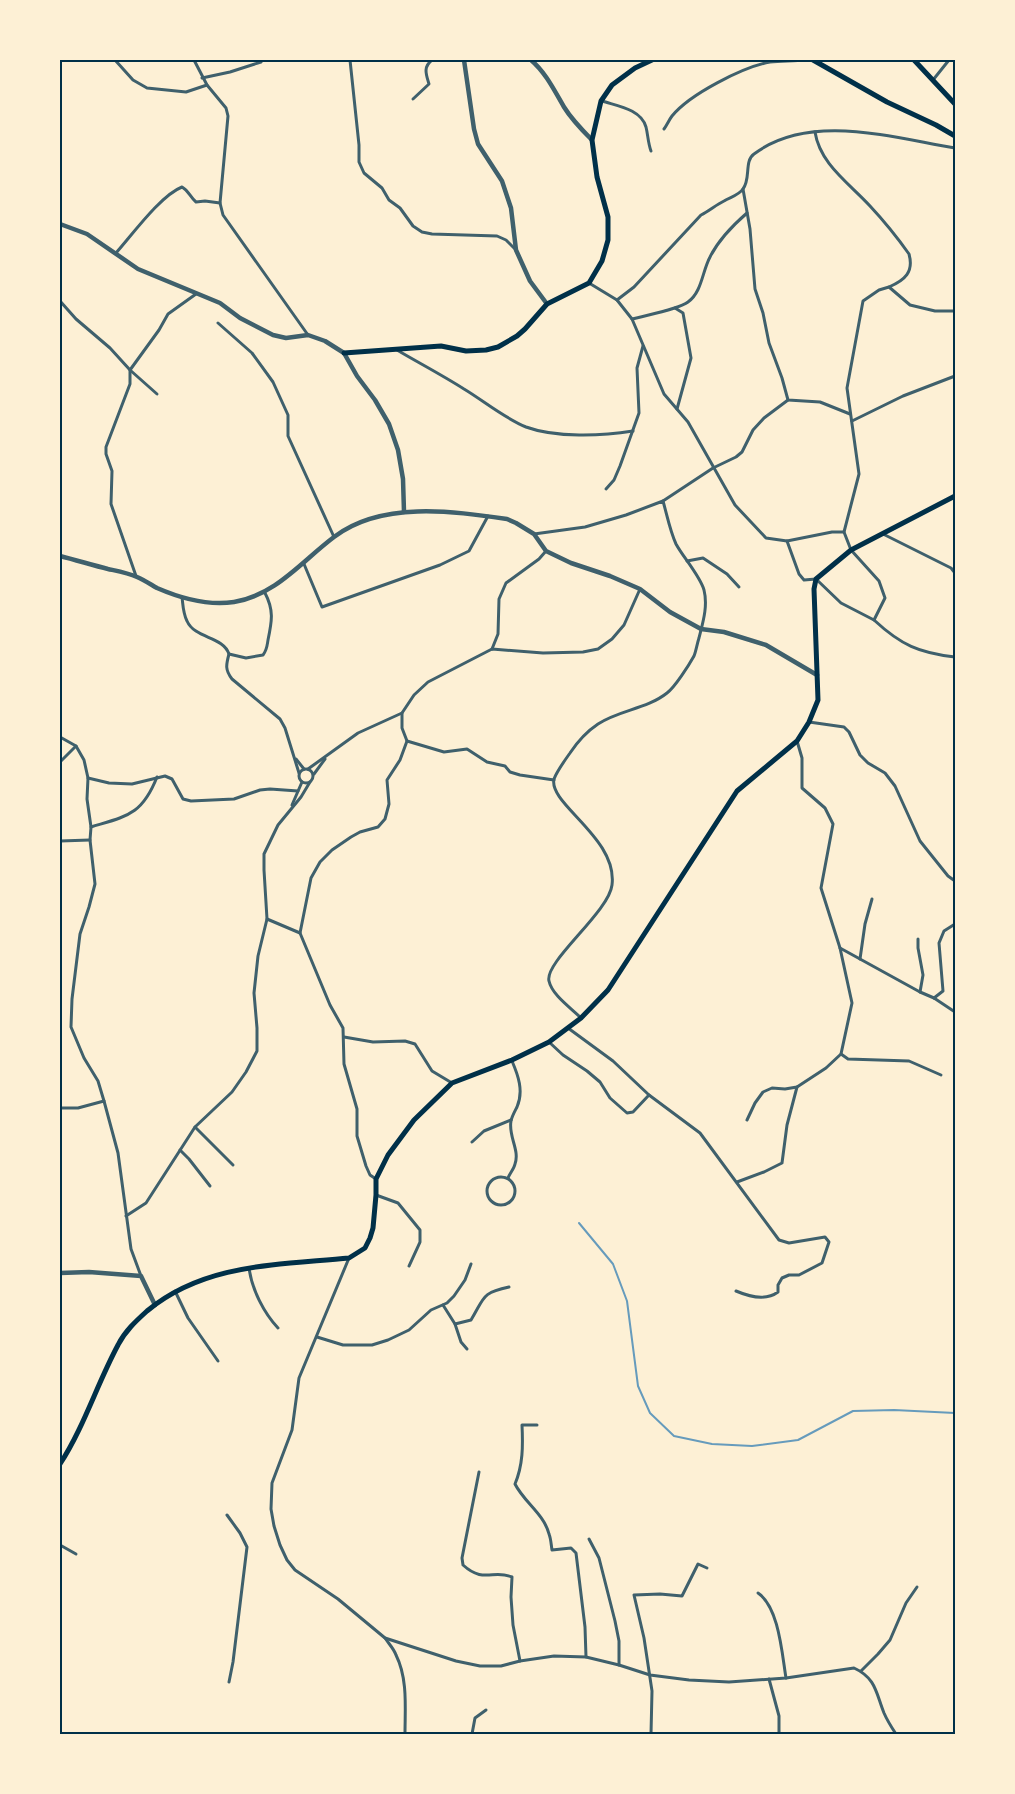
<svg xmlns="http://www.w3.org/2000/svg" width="1015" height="1794" viewBox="0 0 1015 1794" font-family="Cabin,sans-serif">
	<rect width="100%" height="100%" fill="#fdf0d5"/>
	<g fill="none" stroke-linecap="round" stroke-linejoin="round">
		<polyline stroke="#669bbc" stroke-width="2" points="579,1223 613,1264 627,1301 638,1386 650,1413 674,1436 712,1444 752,1446 798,1440 853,1411 894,1410 955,1413"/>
		<g stroke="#3f606c" stroke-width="3">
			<polyline points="115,60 133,80 147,88 186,92 207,85"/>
			<polyline points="194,60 207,85 226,108 228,116 220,203 223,215 308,335"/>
			<polyline points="350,60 359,145 359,162 364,173 382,188 389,200 400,208 413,226 422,232 432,234 497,236 506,240 515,249"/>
			<polyline points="202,78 230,72 261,62 262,60"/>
			<polyline points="933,80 949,60"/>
			<path d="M413,99L429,84C426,74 423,67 432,60"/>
			<path d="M602,101C617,106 641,109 646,127C648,135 648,143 651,151"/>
			<path d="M664,129C667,125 669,120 672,116C690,94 743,67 770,62C782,61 794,61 805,60"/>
			<path d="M815,132C820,164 849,183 870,206C884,221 897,237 909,254C914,272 905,280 889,287"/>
			<polyline points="743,189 750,229 755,289 763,313 769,343 782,378 788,400 820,402 850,414"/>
			<path d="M116,253C132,235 161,195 182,187C189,191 190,197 196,202L205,201L220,203"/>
			<polyline points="589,283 617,300 632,319 664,394 688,422 735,505 766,538 787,541 832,532 844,532"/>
			<path d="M617,300L634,287L701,215C709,211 716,205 724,201C730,197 738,196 743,189C751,179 744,161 754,154C810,112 893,138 955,148"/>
			<polyline points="60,301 76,319 110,348 130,370 157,394"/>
			<polyline points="675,308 683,313 691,358 677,409"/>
			<path d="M955,311H935L910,305L889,287L879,290L863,301L847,388L859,474L844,532L851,550L879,581L885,598L874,620C901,645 919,653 955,657"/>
			<path d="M632,319C646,315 677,310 688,302C702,292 702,272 710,257C719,239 732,226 747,213"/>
			<polyline points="218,323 252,353 273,382 288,415 288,436 334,537"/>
			<path d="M397,350C419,363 442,375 464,389C484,401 504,418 526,427C556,438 602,436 633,431"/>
			<polyline points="852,421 903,396 955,376"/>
			<polyline points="606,489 614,480 620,466 639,413 637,368 643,346"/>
			<polyline points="663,501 713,468 736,457 742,452 753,430 764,418 788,400"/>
			<path d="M534,534L585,527L626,515L663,501C667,515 670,531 676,544C683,557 700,576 704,590C708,606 703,622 699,638C697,644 696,651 694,656C689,665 675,687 667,693C647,709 619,710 598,724C586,732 578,741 570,753C565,760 557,771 554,779C548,804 618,838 612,885C609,912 544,962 549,981C552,995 571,1008 581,1018"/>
			<polyline points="883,534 951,568 955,573"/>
			<polyline points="787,541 799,574 804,580 816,579 841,603 874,620"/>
			<polyline points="687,561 703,558 727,574 739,587"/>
			<polyline points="304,564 322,607 440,565 469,551 488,516"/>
			<polyline points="136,576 111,504 112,471 106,454 106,447 130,384 130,370 159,330 168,314 196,294"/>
			<path d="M182,597C183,605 183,613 187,621C195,639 223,636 229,654C226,665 225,670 232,679L280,719L285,728L299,773"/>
			<polyline points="492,649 498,634 499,599 506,583 539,559 546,551"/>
			<path d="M229,654L246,658L263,655C267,650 267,646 268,640C272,621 274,610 265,593"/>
			<polyline points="402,713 402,728 407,741 444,752 467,749 487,762 505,766 510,772 520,775 554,780"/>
			<polyline points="809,722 844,727 849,732 860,755 868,763 885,773 895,786 920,841 948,876 955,881"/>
			<polyline points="60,737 76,746 84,760 88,778 87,799 91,827 90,840 95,884 89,907 80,934 72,999 71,1027 84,1058 98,1081 104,1101 118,1153 131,1249 141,1276"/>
			<polyline points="296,759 304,769"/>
			<polyline points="60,762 76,746"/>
			<circle cx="306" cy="776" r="7"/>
			<polyline points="308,769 358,733 402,713 414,695 428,682 492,649 543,653 583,652 598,649 612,639 624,625 640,589"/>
			<polyline points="314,774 325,759"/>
			<polyline points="88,778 109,783 132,784 165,776 172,779 183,799 191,801 234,799 260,790 270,789 298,791"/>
			<polyline points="292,805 302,782"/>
			<path d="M91,827C127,816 142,815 157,777"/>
			<polyline points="60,841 90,840"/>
			<polyline points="267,919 300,933"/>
			<polyline points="918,939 918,948 923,975 920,992"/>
			<polyline points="840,948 920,992 934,998 943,991 939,943 944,931 955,924"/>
			<polyline points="860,959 865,924 872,899"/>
			<polyline points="934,998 955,1012"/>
			<path d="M568,1028L613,1061L649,1095L700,1133L779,1240L789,1243L825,1237L829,1242L822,1263L799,1275H789L782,1278L778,1285V1292C766,1301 750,1297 736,1291"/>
			<polyline points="344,1037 373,1042 405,1041 415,1044 432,1071 452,1083"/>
			<polyline points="549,1042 563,1055 587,1071 600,1082 610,1098 627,1113 633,1112 649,1095"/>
			<polyline points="841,1054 848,1059 909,1061 941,1075"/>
			<polyline points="60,1108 78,1108 104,1101"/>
			<polyline points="747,1120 755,1103 763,1092 772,1088 785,1089 797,1087 826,1068 841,1054 852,1003 840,948 821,888 833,824 825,808 802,788 802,758 797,741"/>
			<polyline points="195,1127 233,1165"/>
			<polyline points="472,1142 484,1131 511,1120"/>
			<polyline points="180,1150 189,1159 210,1186"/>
			<circle cx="501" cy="1191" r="14"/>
			<path d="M508,1178C510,1173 514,1169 515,1164C520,1150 508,1136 511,1121C512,1116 515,1111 517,1107C524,1091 518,1075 512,1061"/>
			<polyline points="376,1179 370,1175 366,1166 357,1136 357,1109 344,1064 343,1028 330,1005 300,933 311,878 320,862 332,850 351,837 360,832 378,827 385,819 389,804 387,780 400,760 407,741"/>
			<polyline points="737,1182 764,1172 782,1163 787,1125 797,1087"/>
			<polyline points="376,1195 398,1203 420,1230 420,1242 409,1266"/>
			<polyline points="126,1216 146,1203 195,1127 232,1092 246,1072 257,1051 257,1028 254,993 258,956 267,919 264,870 264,854 278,825 301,797 310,782"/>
			<path d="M349,1258L299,1378L292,1430L272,1483L271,1509L274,1526L280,1545L287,1560L295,1570L338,1599L385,1638L456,1661L480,1666H501L520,1661L554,1656L586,1657L619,1665L650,1675L689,1680L729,1682L786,1678L854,1668C876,1678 876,1693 884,1713C887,1720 892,1728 896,1734"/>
			<path d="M249,1268C252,1290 264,1313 278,1328"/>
			<polyline points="175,1291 188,1318 218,1361"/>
			<polyline points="443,1305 455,1324 461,1342 467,1349"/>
			<path d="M455,1324L471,1320C485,1297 481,1293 509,1287"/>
			<polyline points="317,1337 343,1345 372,1345 388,1340 409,1330 431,1310 447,1303 454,1296 465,1280 471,1264"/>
			<path d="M537,1425H522C523,1446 523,1465 515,1484C524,1502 544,1514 549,1534C551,1539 551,1544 552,1550L571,1548L576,1553L585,1627L586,1657"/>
			<path d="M479,1472L462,1558L463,1565C484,1584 493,1569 512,1577L511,1597L513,1625L520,1661"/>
			<polyline points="227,1515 240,1533 247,1547 233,1662 229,1682"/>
			<polyline points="589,1539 599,1558 615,1621 619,1641 619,1665"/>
			<polyline points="60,1545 76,1554"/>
			<path d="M758,1593C779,1607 782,1654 786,1678"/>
			<path d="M385,1638C389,1644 394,1649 396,1655C408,1679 405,1708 405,1734"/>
			<polyline points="861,1671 878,1654 890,1640 906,1603 917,1587"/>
			<polyline points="769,1679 779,1716 779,1734"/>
			<polyline points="472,1734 475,1718 486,1710"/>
			<polyline points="651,1734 652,1691 644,1638 634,1595 660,1594 682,1596 698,1564 707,1568"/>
		</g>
		<g stroke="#3f606c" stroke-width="4.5">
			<polyline points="464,60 474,129 478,144 502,181 511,208 516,250 530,281 547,304"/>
			<path d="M531,60C546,73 554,90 564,107C572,120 582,130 592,140"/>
			<polyline points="60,224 87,234 138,269 220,303 240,318 273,335 286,338 308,335 325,341 344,353 357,376 375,400 389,424 398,450 403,479 404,512"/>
			<path d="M60,556C76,560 92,565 108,569C117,571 128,573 137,577C144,580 150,584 157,588C180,598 208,606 234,602C276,595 302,561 334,537C381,501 452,511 507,519L516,523L534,534L546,551L571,563L610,576L640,589L670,612L701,629L724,632L766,645L817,675"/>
			<polyline points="60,1273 89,1272 141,1276 155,1305"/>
		</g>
		<g stroke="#003049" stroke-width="5">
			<polyline points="813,60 887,102 936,125 955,136"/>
			<polyline points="914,60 955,104"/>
			<polyline points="344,353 441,346 466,351 486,350 498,347 517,336 525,329 547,304 589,283 602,261 608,240 608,217 597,177 592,140 601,101 612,85 635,68 652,60"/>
			<path d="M60,1464C84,1427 97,1384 118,1345C125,1331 136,1321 147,1311C205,1263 278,1265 349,1258L365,1248L370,1238L373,1228L376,1195V1179L388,1155L414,1120L452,1083L512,1060L549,1042L581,1018L608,990L737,791L797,741L809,722L818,700L814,589L816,579L851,550L955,496"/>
		</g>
	</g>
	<rect width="1015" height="1794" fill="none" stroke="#fdf0d5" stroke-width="122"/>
	<rect x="61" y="61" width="893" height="1672" fill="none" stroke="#003049" stroke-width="2"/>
</svg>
